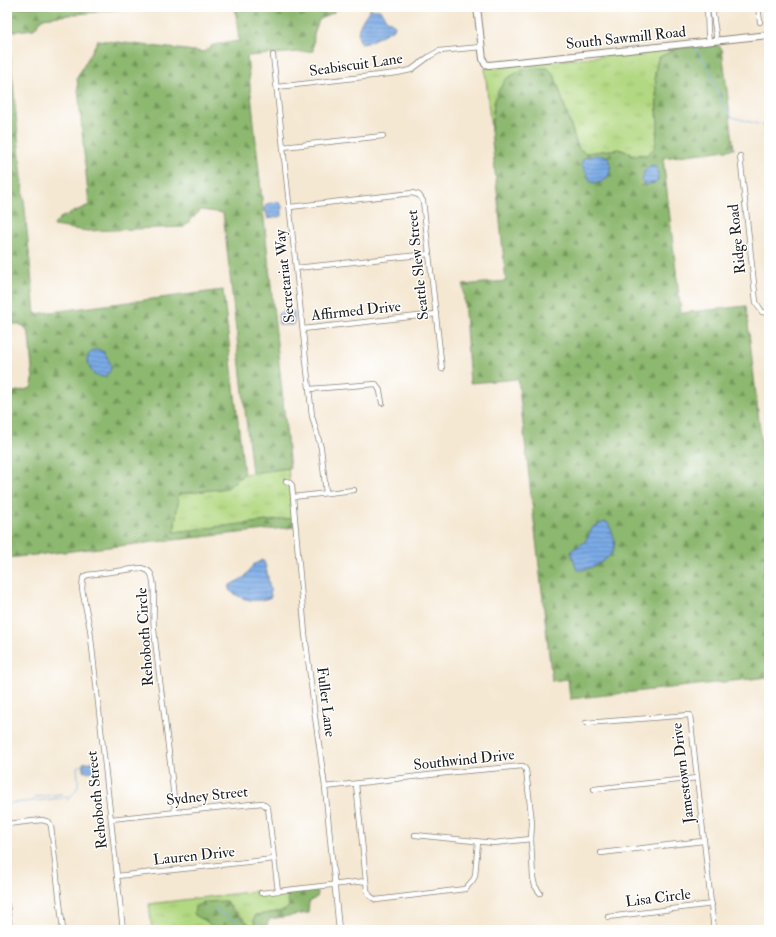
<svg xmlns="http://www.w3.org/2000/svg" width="776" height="937" viewBox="0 0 776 937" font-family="'IM FELL Double Pica',serif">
	<defs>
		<pattern id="grass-tufts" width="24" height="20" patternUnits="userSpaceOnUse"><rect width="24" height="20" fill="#b2d881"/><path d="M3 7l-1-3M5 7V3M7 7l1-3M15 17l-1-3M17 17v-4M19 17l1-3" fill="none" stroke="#98b96f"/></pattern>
		<pattern id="forest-firs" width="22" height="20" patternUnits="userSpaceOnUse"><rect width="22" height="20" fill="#8db86f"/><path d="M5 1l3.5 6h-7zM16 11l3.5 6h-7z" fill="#72955a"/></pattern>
		<pattern id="water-rules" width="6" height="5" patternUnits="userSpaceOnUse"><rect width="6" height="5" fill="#7cabe6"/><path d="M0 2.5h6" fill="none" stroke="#658aba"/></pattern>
	</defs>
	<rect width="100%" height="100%" fill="#fff"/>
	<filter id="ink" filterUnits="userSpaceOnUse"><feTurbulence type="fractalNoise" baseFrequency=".025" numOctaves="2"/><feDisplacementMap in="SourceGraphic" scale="8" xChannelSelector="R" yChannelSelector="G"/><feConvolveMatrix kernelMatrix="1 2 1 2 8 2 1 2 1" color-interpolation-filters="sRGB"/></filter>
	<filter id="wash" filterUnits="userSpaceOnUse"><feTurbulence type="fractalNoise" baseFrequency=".012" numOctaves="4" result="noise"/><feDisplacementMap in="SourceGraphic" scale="16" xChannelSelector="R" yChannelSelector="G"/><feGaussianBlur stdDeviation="0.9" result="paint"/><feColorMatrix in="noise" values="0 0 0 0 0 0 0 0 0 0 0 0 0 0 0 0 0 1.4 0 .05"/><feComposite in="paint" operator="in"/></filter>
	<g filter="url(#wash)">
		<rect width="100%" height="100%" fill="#f5e8d3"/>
		<g fill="url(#grass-tufts)" stroke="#677a4e">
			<polygon points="678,48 658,58 655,74 658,127 655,147 647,155 634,155 619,149 586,153 578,148 554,74 548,68 494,103 491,131 485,68"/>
			<polygon points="288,468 293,518 174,532 179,494 227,488 244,474"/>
			<path d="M257,891L258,896L287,892L290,906L284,911L255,915L254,920L255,925L253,928C245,918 233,911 226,901L199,918L205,920L211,926L231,925L238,930H152L149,904Z"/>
		</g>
		<g fill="url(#forest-firs)" stroke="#546a46">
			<polygon points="7,7 140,7 43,18 34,29 8,32 35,314 223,290 244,474 227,488 179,494 174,532 293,518 294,527 7,558 7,393 24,390 31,388 33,380 29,335 25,327 19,324 7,324"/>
			<polygon points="235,7 334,7 334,12 319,20 314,34 313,51 247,56 290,468 252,473 223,213 201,210 184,227 87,231 53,226 60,218 89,205 77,78 98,40 204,52 213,45 239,41"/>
			<polygon points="716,43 722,49 734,149 663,158 681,313 746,306 769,510 769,677 570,699 568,679 552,681 518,379 470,383 463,285 506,281 491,131 494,103 498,91 506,79 521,70 535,68 548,68 554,74 578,148 586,153 619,149 634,155 647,155 655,147 658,127 655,74 658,58 678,48"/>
			<polygon points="316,889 318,894 317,897 309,902 308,913 270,919 267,924 268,930 238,930 231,925 225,930 211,926 205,920 199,918 194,914 195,907 203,902 226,901 232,910 253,928 255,925 254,920 255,915 284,911 289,906 287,892"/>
		</g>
		<g fill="url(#water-rules)" stroke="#4c6481">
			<path d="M370,9L380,10L387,20L395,25L394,29L367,43L361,44C354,30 362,21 370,9Z"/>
			<path d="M595,155L607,156C615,168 608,187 591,182L581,163L583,159L588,157Z"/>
			<polygon points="651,165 655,166 658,171 658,180 655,183 645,185 642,180 644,172"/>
			<polygon points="276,202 280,203 282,206 282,216 268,219 265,208 266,204"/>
			<polygon points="284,311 292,311 294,312 294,323 293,325 282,325 279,324 278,314"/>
			<path d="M96,349L104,352C110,363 116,368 104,377L94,375L87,362L88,355Z"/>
			<path d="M605,522L608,523C612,530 616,540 614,548C613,558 587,572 577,570L571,552L572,550L585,542L593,527Z"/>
			<path d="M262,560C263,561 264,561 264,562C266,564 271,594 271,597C257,604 241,600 229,590L230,585L245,577L253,565Z"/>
			<polygon points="98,761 99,768 98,771 84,772 83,763"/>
		</g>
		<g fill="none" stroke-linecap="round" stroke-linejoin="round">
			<g stroke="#7cabe6" stroke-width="1">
				<polyline points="694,46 709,68 720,99 732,117 769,127"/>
				<polyline points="32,800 36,797 62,794"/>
				<path d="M67,801C82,784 78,787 77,767L82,765"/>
				<polyline points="7,804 70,797"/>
				<path d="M214,910C226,916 239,920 248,930"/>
			</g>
		</g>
	</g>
	<g filter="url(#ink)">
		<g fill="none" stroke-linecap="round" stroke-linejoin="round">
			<g stroke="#888278" stroke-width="6">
				<g id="street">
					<path d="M707,7C708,19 707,30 709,41"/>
					<polyline points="712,7 717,41"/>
					<polyline points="758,7 760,22"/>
					<polyline points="273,55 312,416 321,448 326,493"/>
					<polyline points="277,87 397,73 411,70 430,56 439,51 481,47"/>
					<polyline points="283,147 383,136"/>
					<polyline points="740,156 756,302 762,312 769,313"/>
					<polyline points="290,207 412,193 419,195 423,201 442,369"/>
					<polyline points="296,268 429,254"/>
					<polyline points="303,329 436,314"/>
					<polyline points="310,389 376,384 380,391 382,403"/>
					<polyline points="286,481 289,482 292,485 305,634 315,717 325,787 339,930"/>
					<polyline points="293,497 354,490"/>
					<polyline points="586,723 690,715 714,930"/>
					<polyline points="356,784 367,890 370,896 376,900 465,889 473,880 475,876 478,842"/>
					<polyline points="325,787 455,772 523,766 526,770 532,823 531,839 533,878 535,886 540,893"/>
					<polyline points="594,789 697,778"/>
					<polyline points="111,819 262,803 268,808 278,891"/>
					<polyline points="7,824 42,820 49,822 51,826 63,930"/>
					<polyline points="415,835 494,843 531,839"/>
					<polyline points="601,853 703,841"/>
					<polyline points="117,876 274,859"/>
					<polyline points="261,893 366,881"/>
					<polyline points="7,905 10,930"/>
					<polyline points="608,917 712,904"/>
					<path d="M123,930L90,629L82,589L83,578L87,575L141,568C145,569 149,570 151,574C157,587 152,614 154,629C160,690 170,750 175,811"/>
				</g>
			</g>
			<g stroke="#888278" stroke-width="8">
				<polyline id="secondary" points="477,7 483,59 485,64 489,65 769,35"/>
			</g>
			<use href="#street" stroke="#fff" stroke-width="4.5"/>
			<use href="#secondary" stroke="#fff" stroke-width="6"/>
		</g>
	</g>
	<g text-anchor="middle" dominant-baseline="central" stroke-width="3" stroke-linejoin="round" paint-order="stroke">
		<g font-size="15" fill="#1c1c1c" stroke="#fff">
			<text transform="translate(626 38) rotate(-6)">South Sawmill Road</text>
			<text transform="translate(356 65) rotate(-8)">Seabiscuit Lane</text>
			<text transform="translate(737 239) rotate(-96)">Ridge Road</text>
			<text transform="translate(418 265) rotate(-96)">Seattle Slew Street</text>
			<text transform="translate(285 276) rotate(-96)">Secretariat Way</text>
			<text transform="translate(356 311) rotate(-6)">Affirmed Drive</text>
			<text transform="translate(145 637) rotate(-94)">Rehoboth Circle</text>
			<text transform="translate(326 702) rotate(83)">Fuller Lane</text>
			<text transform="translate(464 760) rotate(-6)">Southwind Drive</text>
			<text transform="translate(683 773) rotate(-97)">Jamestown Drive</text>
			<text transform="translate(207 796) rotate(-6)">Sydney Street</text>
			<text transform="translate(97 800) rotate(-96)">Rehoboth Street</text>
			<text transform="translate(194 856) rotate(-6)">Lauren Drive</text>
			<text transform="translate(658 898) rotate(-7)">Lisa Circle</text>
		</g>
	</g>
	<rect width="776" height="937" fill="none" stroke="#fff" stroke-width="24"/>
</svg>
